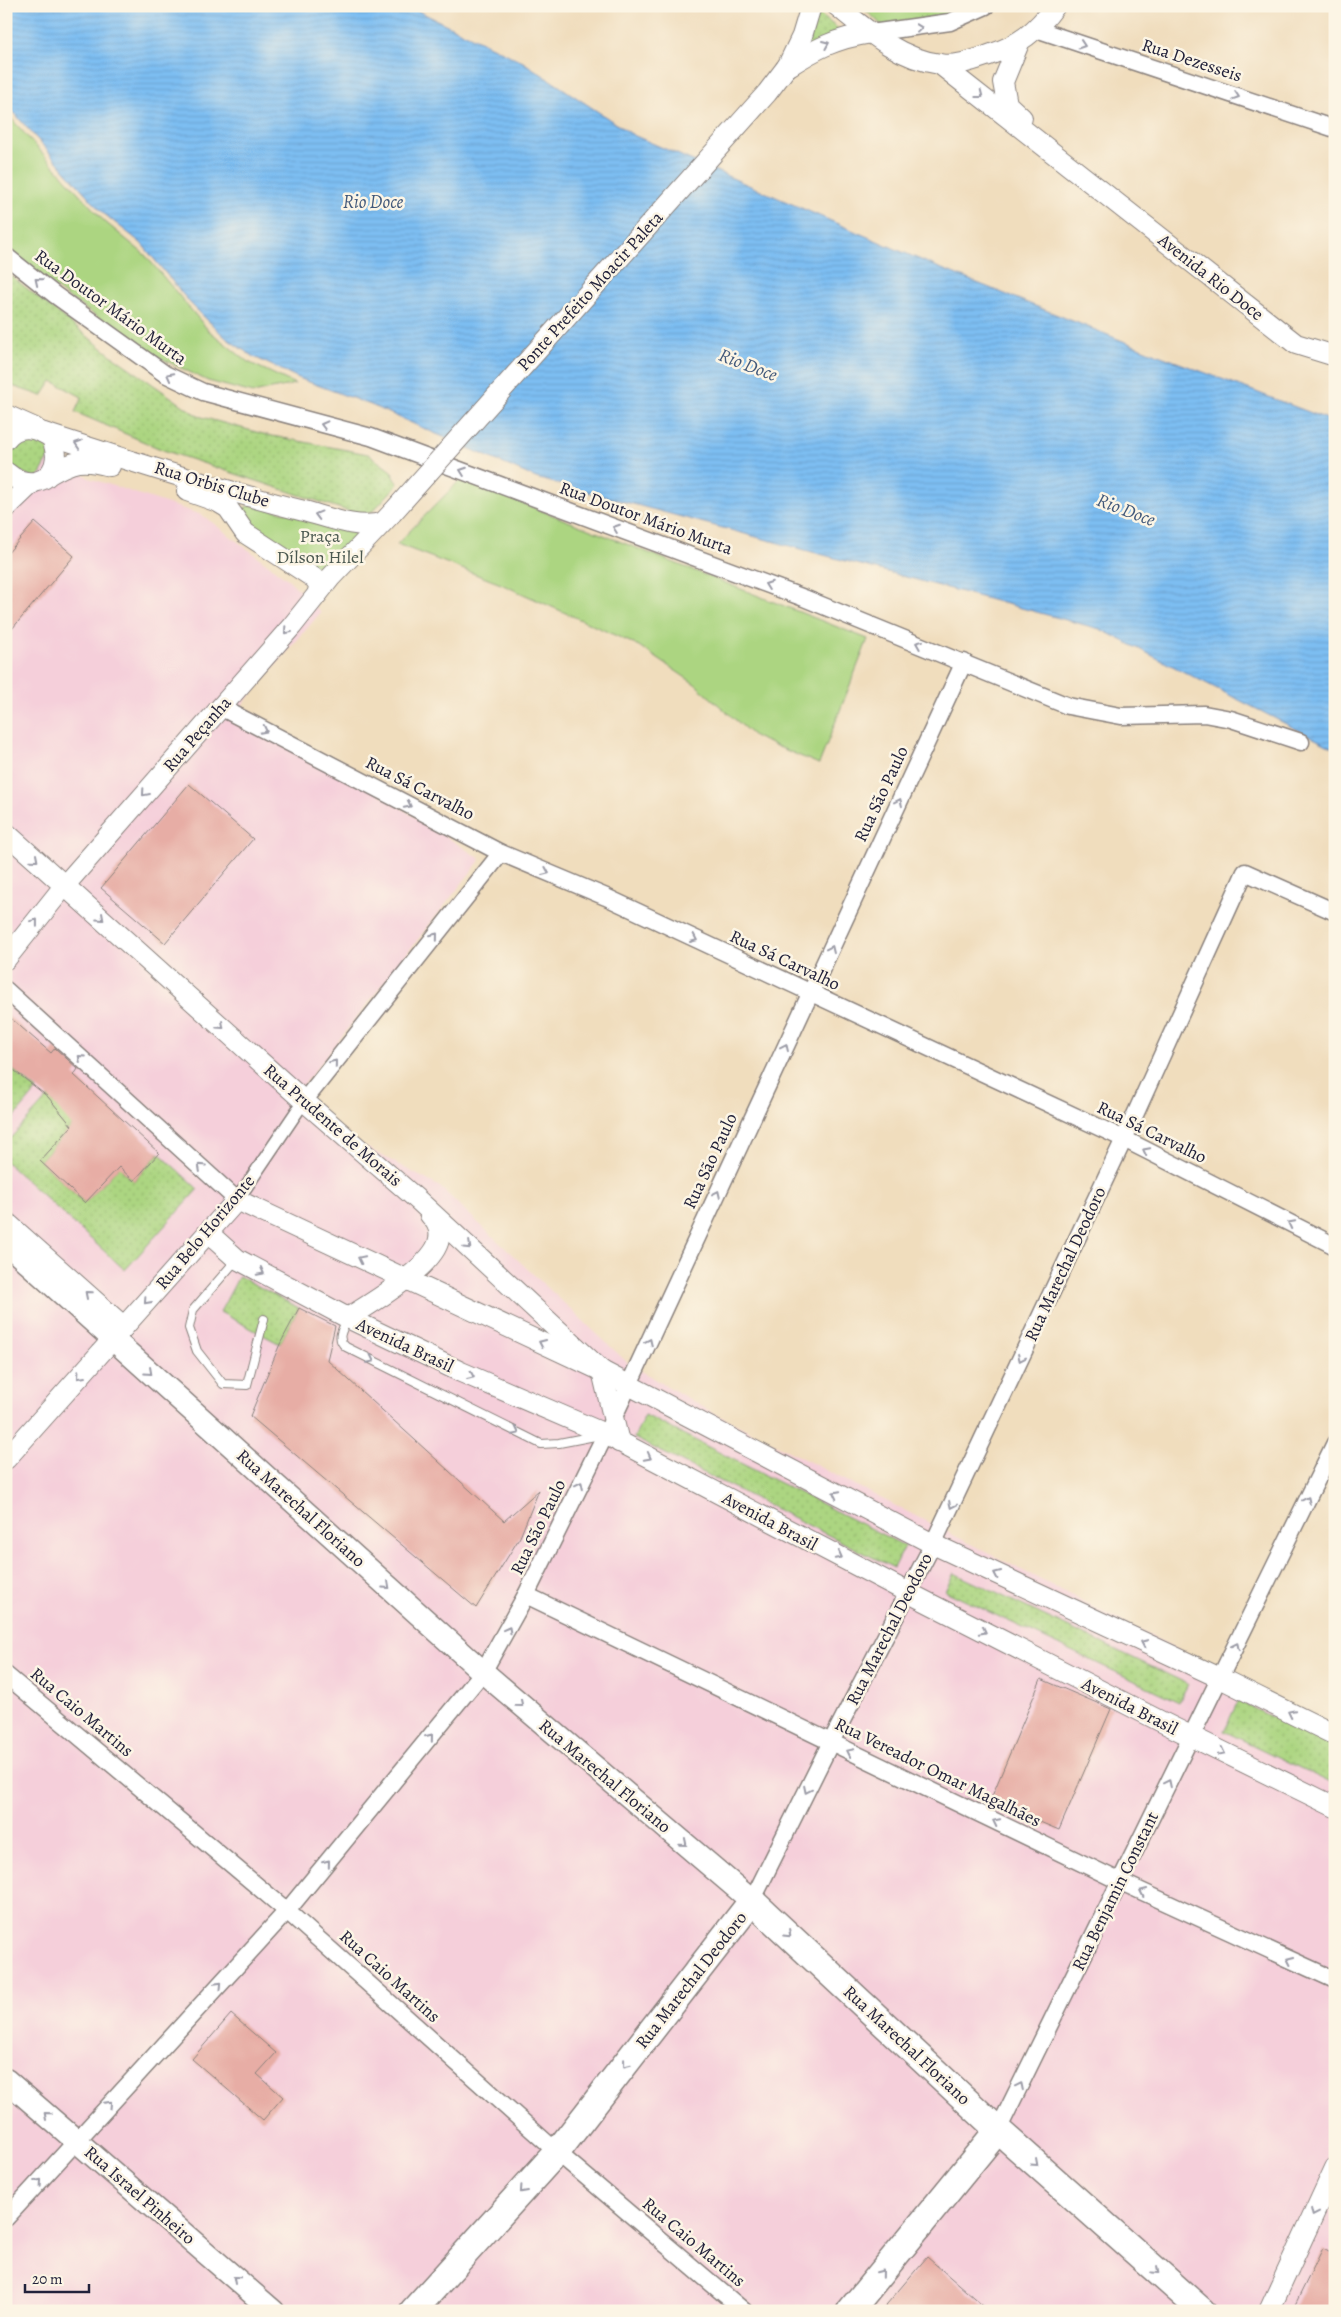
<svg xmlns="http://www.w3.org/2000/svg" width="1341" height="2317" viewBox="0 0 1341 2317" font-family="Alegreya,serif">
	<defs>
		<pattern id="grass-dots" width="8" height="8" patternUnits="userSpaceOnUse" patternTransform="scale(1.25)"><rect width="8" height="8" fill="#acd581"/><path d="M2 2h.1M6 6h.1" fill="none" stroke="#94b770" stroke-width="1.8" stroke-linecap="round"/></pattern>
		<pattern id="water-rules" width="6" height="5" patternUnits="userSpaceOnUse" patternTransform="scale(1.25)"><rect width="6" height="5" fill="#7dbef2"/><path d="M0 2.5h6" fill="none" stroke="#6ca3d0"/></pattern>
	</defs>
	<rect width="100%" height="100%" fill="#fcf5e5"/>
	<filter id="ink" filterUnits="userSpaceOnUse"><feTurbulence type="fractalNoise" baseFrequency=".02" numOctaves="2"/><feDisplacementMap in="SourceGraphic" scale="10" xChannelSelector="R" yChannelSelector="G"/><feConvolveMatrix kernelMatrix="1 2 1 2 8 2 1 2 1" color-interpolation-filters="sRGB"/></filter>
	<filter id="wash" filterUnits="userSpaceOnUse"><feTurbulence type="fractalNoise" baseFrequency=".0096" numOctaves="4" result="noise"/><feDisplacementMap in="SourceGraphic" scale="20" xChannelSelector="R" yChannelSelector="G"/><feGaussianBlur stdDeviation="1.12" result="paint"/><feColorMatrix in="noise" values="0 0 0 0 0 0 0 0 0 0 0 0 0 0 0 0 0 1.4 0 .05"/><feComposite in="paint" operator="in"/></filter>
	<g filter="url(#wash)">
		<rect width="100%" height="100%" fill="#f0ddbd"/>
		<polygon fill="#f5cfda" points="6,422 89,478 202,515 289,580 321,612 241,706 481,859 288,1105 440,1187 629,1364 710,1411 1335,1730 1335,2311 6,2311"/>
		<g fill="url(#grass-dots)" stroke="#677c5e">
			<polygon points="814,10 846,35 793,58"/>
			<polygon points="6,272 111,355 198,416 267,435 368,454 391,471 398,484 373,511 365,514 351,512 163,450 75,412 82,397 52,381 42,396 6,384"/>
			<polygon points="31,432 52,453 37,479 6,465 6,447"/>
			<polygon points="6,1064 37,1090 6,1127"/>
			<polygon points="48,1097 74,1124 40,1161 85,1203 119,1167 134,1181 159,1153 198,1189 125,1270 6,1162 6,1143"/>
			<polygon points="239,1276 299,1308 280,1344 220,1312"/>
			<polygon points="645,1415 905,1546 894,1568 634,1438"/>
			<polygon points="954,1573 1188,1684 1179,1702 945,1591"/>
			<polygon points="1238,1701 1335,1747 1335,1785 1224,1731"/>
		</g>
		<g fill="#acd581" stroke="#677c5e">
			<polygon points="861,6 968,6 959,11 885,28"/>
			<polygon points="6,113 104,221 145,255 208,330 248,362 295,384 253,393 208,381 154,355 66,296 6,249"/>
			<polygon points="461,479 868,639 819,764 755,737 695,684 639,646 501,584 397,544"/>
			<polygon points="250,505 353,527 360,535 324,577 248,531 242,515 244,508"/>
		</g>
		<polygon fill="url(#water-rules)" stroke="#507096" points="6,6 408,6 523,62 633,135 937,267 1153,353 1335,422 1335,749 1100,629 536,478 371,405 301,379 252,356 226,338 190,303 141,243 103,213 6,104"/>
		<g id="blocks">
			<g fill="#e7ada5">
				<polygon points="35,522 74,556 6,636 6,555"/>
				<polygon points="189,784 253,839 165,943 101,888"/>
				<polygon points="6,1014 51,1053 55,1048 78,1069 74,1075 159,1153 134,1181 119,1167 85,1203 40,1161 72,1126 48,1097 6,1064"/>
				<polygon points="299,1308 335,1326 327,1360 504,1521 539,1490 520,1537 476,1608 250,1416 280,1344"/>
				<polygon points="1041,1679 1111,1709 1059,1830 990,1801"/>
				<polygon points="231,2014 276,2053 257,2074 283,2097 263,2120 192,2059"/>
				<polygon points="1323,2248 1335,2254 1335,2311 1292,2311"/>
				<polygon points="927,2257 989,2311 881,2311"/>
			</g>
		</g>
	</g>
	<g filter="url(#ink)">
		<use href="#blocks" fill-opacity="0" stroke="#89807c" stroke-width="1"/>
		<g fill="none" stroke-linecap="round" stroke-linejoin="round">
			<g stroke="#89807c" stroke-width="10">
				<g id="service">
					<polyline points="237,1259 193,1310 189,1328 197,1351 223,1384 247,1385 264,1319"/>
					<path d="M348,1318C343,1329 335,1338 346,1347L541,1444L559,1443L595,1436"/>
				</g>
			</g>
			<g stroke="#89807c" stroke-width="15">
				<polyline id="pedestrian" points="237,1200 304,1101"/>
			</g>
			<g stroke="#89807c" stroke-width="19">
				<g id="minor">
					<polyline points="1036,29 1335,129"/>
					<polyline points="871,33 950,22 986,6"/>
					<polyline points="6,256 55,295 165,374 203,392 371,437 804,598 1068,706 1121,716 1204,714 1231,719 1301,742"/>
					<polyline points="220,707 501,853 606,897 1124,1139 1335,1246"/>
					<polyline points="6,990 237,1200"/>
					<polyline points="304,1101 501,853"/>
					<polyline points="526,1595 1119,1881 1335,1980"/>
					<polyline points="6,1675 287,1911 557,2152 744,2311"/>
					<polyline points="752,1901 831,1742 933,1544 1124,1139 1245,872 1335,912"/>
					<polyline points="998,2130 1335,1443"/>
					<polyline points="6,2218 287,1911 483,1672 526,1595 613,1419 964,662"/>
				</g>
			</g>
			<g stroke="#89807c" stroke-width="22">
				<g id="tertiary">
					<path d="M837,6C868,31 899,59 940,64C955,67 974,60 989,55C1019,45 1036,32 1055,6"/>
					<polyline points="1019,43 1003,82 1007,104 1022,118"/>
					<polyline points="941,65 1296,344 1335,356"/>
					<polyline points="787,67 802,36 811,6"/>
					<path d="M786,68C815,49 836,38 871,33"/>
					<polyline points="6,415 35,428"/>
					<path d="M44,433C130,461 217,489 304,511C330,518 356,529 382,523"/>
					<path d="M6,439C19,422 37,428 52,438C54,444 56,451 56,457C54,485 24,489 6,472"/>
					<path d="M48,475C73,461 81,458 110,466"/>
					<polyline points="187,491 218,502 228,508 245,533 314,578 319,584 318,593"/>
					<polyline points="6,508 31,484"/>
					<polyline points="6,833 304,1101 419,1201 602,1371 619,1442"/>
					<polyline points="6,959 65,885 292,626 331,577 392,513"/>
					<polyline points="6,1222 124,1327"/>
					<polyline points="208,1233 237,1259 348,1318 461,1372 605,1434 909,1593 1160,1721 1335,1807"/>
					<path d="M348,1318C371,1303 435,1266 439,1239C441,1229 436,1221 430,1215"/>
					<polyline points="6,1459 237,1200 602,1371 933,1544 1220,1678 1335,1735"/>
					<polyline points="1269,2311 1335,2168"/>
				</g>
			</g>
			<g stroke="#89807c" stroke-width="25">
				<g id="secondary">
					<polyline points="6,1243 483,1672 752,1901"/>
					<polyline points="6,2080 273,2311"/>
				</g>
			</g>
			<g stroke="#89807c" stroke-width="29">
				<g id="primary">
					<polyline points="413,2311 557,2152 752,1901 998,2130 1202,2311"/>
					<polyline points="850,2311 998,2130"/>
				</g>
			</g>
			<use href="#service" stroke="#fff" stroke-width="8"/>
			<use href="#pedestrian" stroke="#fff" stroke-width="12"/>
			<use href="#minor" stroke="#fff" stroke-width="16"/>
			<use href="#tertiary" stroke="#fff" stroke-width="20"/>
			<use href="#secondary" stroke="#fff" stroke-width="22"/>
			<use href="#primary" stroke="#fff" stroke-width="26"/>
			<g stroke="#89807c" stroke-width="22" stroke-linecap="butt">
				<polyline id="tertiary-bridge" points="392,513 767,93 786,68"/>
			</g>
			<use href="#tertiary-bridge" stroke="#fff" stroke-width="20"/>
		</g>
		<defs><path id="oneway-chevron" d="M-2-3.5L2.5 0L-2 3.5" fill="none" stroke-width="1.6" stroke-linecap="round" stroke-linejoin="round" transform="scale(1.25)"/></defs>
		<g stroke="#9c9ca7">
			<use href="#oneway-chevron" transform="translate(919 28) rotate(-7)"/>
			<use href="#oneway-chevron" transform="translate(826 44) rotate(-23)"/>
			<use href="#oneway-chevron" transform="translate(1082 45) rotate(18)"/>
			<use href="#oneway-chevron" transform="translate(980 95) rotate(38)"/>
			<use href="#oneway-chevron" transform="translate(1236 96) rotate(18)"/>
			<use href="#oneway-chevron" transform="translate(38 281) rotate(-141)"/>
			<use href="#oneway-chevron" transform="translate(170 376) rotate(-152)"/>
			<use href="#oneway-chevron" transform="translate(324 425) rotate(-166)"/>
			<use href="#oneway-chevron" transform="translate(78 444) rotate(-162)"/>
			<use href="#oneway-chevron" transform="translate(463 471) rotate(-160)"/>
			<use href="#oneway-chevron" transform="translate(318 515) rotate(-165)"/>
			<use href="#oneway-chevron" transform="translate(616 528) rotate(-160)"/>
			<use href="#oneway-chevron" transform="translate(768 585) rotate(-160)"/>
			<use href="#oneway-chevron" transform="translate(287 631) rotate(131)"/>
			<use href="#oneway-chevron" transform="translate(919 644) rotate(-158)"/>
			<use href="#oneway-chevron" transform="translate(264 730) rotate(27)"/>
			<use href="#oneway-chevron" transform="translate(145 793) rotate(131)"/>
			<use href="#oneway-chevron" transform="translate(899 802) rotate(-65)"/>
			<use href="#oneway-chevron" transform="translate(408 805) rotate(27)"/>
			<use href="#oneway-chevron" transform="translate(35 859) rotate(41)"/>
			<use href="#oneway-chevron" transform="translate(546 872) rotate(23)"/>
			<use href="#oneway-chevron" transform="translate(101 918) rotate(42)"/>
			<use href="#oneway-chevron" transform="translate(35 922) rotate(-52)"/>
			<use href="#oneway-chevron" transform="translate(435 936) rotate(-51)"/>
			<use href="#oneway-chevron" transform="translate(694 939) rotate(25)"/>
			<use href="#oneway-chevron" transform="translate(831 949) rotate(-65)"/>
			<use href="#oneway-chevron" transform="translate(221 1026) rotate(42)"/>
			<use href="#oneway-chevron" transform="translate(785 1047) rotate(-65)"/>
			<use href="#oneway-chevron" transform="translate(81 1058) rotate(-138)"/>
			<use href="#oneway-chevron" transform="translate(334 1063) rotate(-51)"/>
			<use href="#oneway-chevron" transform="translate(1146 1151) rotate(-153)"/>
			<use href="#oneway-chevron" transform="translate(201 1167) rotate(-137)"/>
			<use href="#oneway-chevron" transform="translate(717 1194) rotate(-65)"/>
			<use href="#oneway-chevron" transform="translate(1291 1224) rotate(-153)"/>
			<use href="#oneway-chevron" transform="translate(468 1246) rotate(43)"/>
			<use href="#oneway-chevron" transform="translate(361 1259) rotate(-154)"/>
			<use href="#oneway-chevron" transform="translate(261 1272) rotate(28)"/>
			<use href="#oneway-chevron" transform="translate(88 1294) rotate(-139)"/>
			<use href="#oneway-chevron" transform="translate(147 1301) rotate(132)"/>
			<use href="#oneway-chevron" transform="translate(649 1342) rotate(-65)"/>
			<use href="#oneway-chevron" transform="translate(542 1343) rotate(-155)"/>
			<use href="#oneway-chevron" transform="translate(1021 1358) rotate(115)"/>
			<use href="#oneway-chevron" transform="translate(371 1360) rotate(26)"/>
			<use href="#oneway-chevron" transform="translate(149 1372) rotate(42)"/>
			<use href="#oneway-chevron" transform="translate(80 1376) rotate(132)"/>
			<use href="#oneway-chevron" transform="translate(471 1376) rotate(23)"/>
			<use href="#oneway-chevron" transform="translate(516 1432) rotate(27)"/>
			<use href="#oneway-chevron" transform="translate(648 1457) rotate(28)"/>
			<use href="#oneway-chevron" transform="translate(580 1485) rotate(-64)"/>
			<use href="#oneway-chevron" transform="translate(836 1494) rotate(-153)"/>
			<use href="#oneway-chevron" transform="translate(1307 1500) rotate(-64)"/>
			<use href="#oneway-chevron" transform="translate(952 1505) rotate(115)"/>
			<use href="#oneway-chevron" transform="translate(839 1556) rotate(28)"/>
			<use href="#oneway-chevron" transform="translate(997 1574) rotate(-155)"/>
			<use href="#oneway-chevron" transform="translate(387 1586) rotate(42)"/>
			<use href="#oneway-chevron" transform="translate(508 1630) rotate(-62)"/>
			<use href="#oneway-chevron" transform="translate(983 1631) rotate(27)"/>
			<use href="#oneway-chevron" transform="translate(1144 1643) rotate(-155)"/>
			<use href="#oneway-chevron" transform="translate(1236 1646) rotate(-64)"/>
			<use href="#oneway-chevron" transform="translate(520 1704) rotate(40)"/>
			<use href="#oneway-chevron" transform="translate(1291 1713) rotate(-154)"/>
			<use href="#oneway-chevron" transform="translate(430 1737) rotate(-51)"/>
			<use href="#oneway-chevron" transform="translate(850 1752) rotate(-154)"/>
			<use href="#oneway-chevron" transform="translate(1222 1752) rotate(26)"/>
			<use href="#oneway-chevron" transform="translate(1168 1783) rotate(-64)"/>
			<use href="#oneway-chevron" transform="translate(807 1790) rotate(116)"/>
			<use href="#oneway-chevron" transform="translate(996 1822) rotate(-154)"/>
			<use href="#oneway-chevron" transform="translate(684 1843) rotate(40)"/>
			<use href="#oneway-chevron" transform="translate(327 1863) rotate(-51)"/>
			<use href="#oneway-chevron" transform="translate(1143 1892) rotate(-155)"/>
			<use href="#oneway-chevron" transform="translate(788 1934) rotate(43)"/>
			<use href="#oneway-chevron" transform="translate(1290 1960) rotate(-155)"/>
			<use href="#oneway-chevron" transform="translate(219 1985) rotate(-47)"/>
			<use href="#oneway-chevron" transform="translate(626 2064) rotate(128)"/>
			<use href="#oneway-chevron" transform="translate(1020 2086) rotate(-64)"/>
			<use href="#oneway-chevron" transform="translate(109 2104) rotate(-47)"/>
			<use href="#oneway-chevron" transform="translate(47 2115) rotate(-139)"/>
			<use href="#oneway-chevron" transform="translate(1035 2163) rotate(42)"/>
			<use href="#oneway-chevron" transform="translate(39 2182) rotate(-48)"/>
			<use href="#oneway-chevron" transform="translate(523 2190) rotate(132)"/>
			<use href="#oneway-chevron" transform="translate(1314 2213) rotate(115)"/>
			<use href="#oneway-chevron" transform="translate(1156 2271) rotate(42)"/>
			<use href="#oneway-chevron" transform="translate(881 2273) rotate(-51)"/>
			<use href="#oneway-chevron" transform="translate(236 2279) rotate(-139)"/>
		</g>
	</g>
	<g text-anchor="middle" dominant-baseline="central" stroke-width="5" stroke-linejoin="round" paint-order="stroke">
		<g font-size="18" fill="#22223b" stroke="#fcf5e5">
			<text transform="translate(1192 60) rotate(18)">Rua Dezesseis</text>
			<text transform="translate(1211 277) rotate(38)">Avenida Rio Doce</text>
			<text transform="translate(590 291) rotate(-48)">Ponte Prefeito Moacir Paleta</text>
			<text transform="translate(111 307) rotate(36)">Rua Doutor Mário Murta</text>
			<text transform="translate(212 484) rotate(17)">Rua Orbis Clube</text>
			<text transform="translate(646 518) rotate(20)">Rua Doutor Mário Murta</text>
			<text transform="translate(197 734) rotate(-49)">Rua Peçanha</text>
			<text transform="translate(420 788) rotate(27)">Rua Sá Carvalho</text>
			<text transform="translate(881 794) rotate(-65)">Rua São Paulo</text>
			<text transform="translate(785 960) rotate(25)">Rua Sá Carvalho</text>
			<text transform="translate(333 1125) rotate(41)">Rua Prudente de Morais</text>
			<text transform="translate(1152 1132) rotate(26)">Rua Sá Carvalho</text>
			<text transform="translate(710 1161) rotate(-65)">Rua São Paulo</text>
			<text transform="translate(205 1232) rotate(-50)">Rua Belo Horizonte</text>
			<text transform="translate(1065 1264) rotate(-65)">Rua Marechal Deodoro</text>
			<text transform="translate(405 1345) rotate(25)">Avenida Brasil</text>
			<text transform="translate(301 1508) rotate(42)">Rua Marechal Floriano</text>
			<text transform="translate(770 1521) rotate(28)">Avenida Brasil</text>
			<text transform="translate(538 1527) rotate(-64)">Rua São Paulo</text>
			<text transform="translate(889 1629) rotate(-63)">Rua Marechal Deodoro</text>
			<text transform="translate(1130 1706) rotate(27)">Avenida Brasil</text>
			<text transform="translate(82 1712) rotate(40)">Rua Caio Martins</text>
			<text transform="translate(938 1772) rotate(26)">Rua Vereador Omar Magalhães</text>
			<text transform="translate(605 1776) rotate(40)">Rua Marechal Floriano</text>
			<text transform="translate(1115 1891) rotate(-64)">Rua Benjamin Constant</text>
			<text transform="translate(390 1976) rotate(42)">Rua Caio Martins</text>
			<text transform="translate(691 1980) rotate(-52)">Rua Marechal Deodoro</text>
			<text transform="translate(907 2045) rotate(43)">Rua Marechal Floriano</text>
			<text transform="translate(140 2195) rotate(41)">Rua Israel Pinheiro</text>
			<text transform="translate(694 2242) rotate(40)">Rua Caio Martins</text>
		</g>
		<g font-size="18" fill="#4b5850" stroke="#fcf5e5">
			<text x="320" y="536">Praça<tspan x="320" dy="21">Dílson Hilel</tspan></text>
		</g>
		<g font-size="19" font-style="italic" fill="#42597b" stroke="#fcf5e5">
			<text x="373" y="202">Rio Doce</text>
			<text transform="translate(748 365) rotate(21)">Rio Doce</text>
			<text transform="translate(1126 510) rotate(21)">Rio Doce</text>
		</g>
	</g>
	<rect width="1341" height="2317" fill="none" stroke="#fcf5e5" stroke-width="25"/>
	<path d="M25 2284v8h64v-8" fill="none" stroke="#22223b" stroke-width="2.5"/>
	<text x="32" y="2284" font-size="15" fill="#22223b" stroke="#fcf5e5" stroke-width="4" paint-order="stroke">20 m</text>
</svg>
